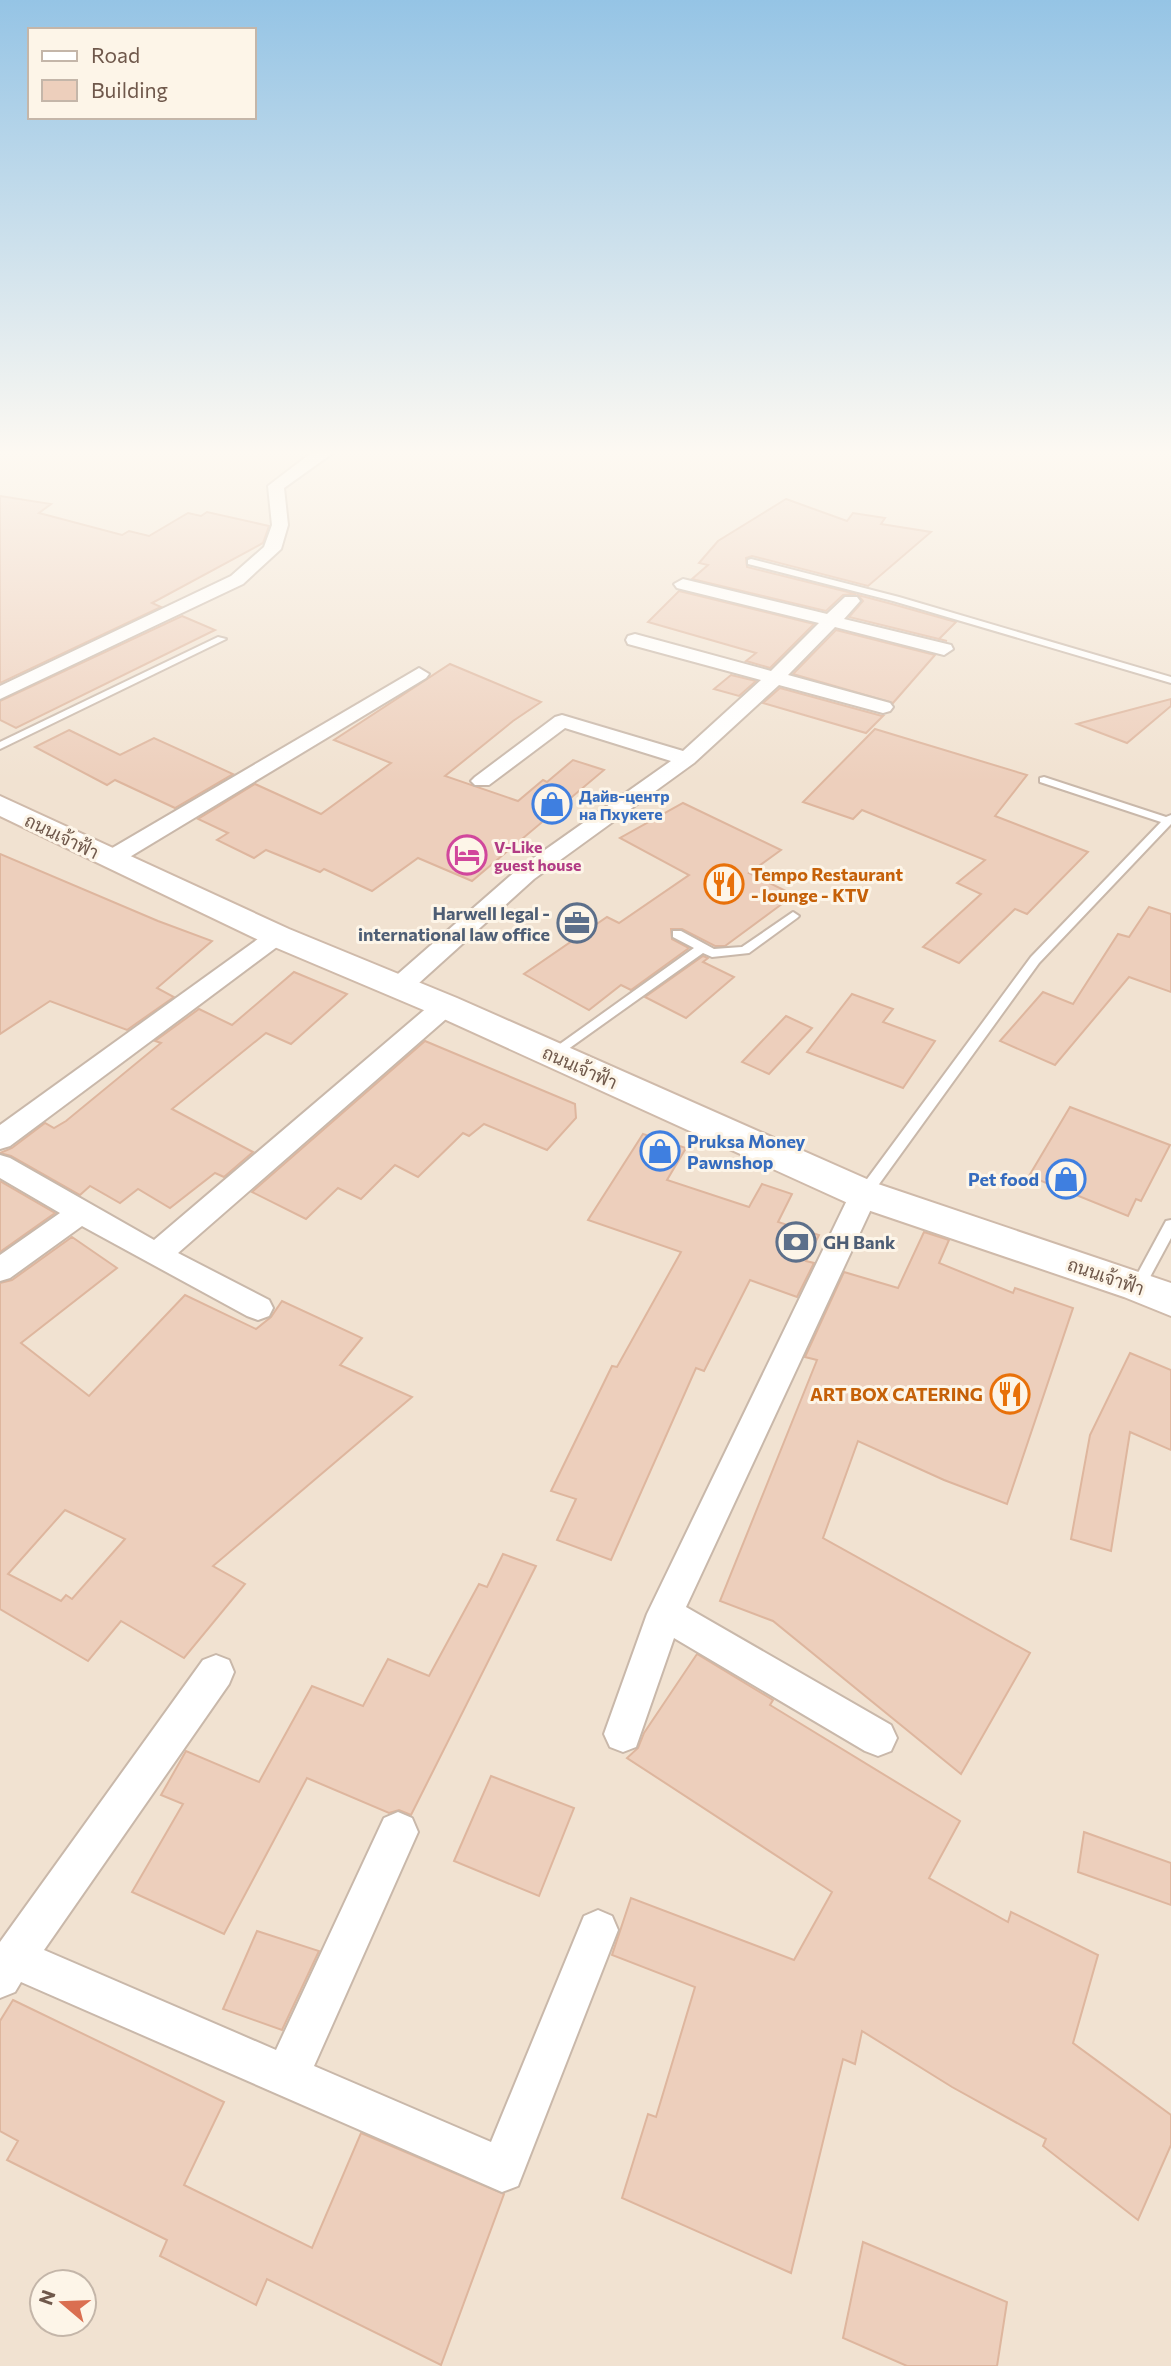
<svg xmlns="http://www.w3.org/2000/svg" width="1171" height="2366" viewBox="0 0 1171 2366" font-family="Commissioner,Sarabun,sans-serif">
	<rect width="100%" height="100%" fill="#faf1e2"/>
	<path fill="#f1e2d1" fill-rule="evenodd" d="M0,450H1171V2366H0ZM42,2282H84V2324H42Z"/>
	<g fill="#edcfbc" stroke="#deb69e" stroke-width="2" fill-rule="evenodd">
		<polygon points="0,496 51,504 39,513 122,535 129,531 149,536 188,513 201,516 207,512 269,526 263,543 152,603 161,607 0,683"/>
		<polygon points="786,499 847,521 853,513 885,518 881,524 931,532 868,586 752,556 746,558 747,567 856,594 843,595 826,611 692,579 708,565 699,563 718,541"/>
		<polygon points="679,591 814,624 770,668 746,661 756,653 648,622"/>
		<polygon points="858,595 892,604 956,622 939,639 947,641 849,617 863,601"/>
		<polygon points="182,616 215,630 16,728 0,720 0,701"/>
		<polygon points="836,630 935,655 893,703 793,674"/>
		<polygon points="450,664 541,702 513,721 445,776 518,801 543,780 547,782 573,760 604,770 472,881 418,858 372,891 324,869 320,872 266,850 254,858 217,840 228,833 198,819 255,784 321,814 391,763 334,740"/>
		<polygon points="731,675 756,681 739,696 714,689"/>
		<polygon points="780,688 882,716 883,716 866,733 763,703"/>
		<polygon points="1171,699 1171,706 1127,743 1077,724"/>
		<polygon points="875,729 1027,775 995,816 1088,852 1027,914 1015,909 959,963 923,947 981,894 957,883 985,860 862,810 853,819 803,802"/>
		<polygon points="69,730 120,755 154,738 233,774 175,808 115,780 107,785 35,747"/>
		<polygon points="683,803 781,850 749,873 794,895 725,946 715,946 682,929 671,929 672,939 689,948 631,990 621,985 589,1010 524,974 607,917 619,923 689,875 620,838"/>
		<polygon points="0,854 158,921 212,941 157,988 174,997 127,1030 50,1001 0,1034"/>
		<polygon points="1149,907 1171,914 1171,992 1129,977 1055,1065 1000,1041 1043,992 1073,1004 1118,934 1129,937"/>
		<polygon points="703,956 708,958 703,962 734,977 686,1018 645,997"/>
		<polygon points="294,972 347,994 291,1044 266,1033 172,1109 253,1152 224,1177 215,1173 170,1208 138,1189 120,1203 90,1186 80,1195 11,1156 0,1153 12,1148 45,1123 54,1128 66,1121 161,1043 155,1041 199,1009 232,1025"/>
		<polygon points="852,994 893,1009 883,1022 935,1041 903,1088 807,1052"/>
		<polygon points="786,1016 812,1028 769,1074 742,1062"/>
		<polygon points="425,1041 575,1104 576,1118 547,1150 484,1124 469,1136 463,1133 418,1177 395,1165 361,1199 338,1188 306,1219 252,1192"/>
		<polygon points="1070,1107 1170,1145 1141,1201 1136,1199 1128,1216 1029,1176"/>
		<polygon points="643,1134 686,1148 667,1180 749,1207 762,1184 792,1194 778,1222 819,1235 806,1261 814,1263 797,1297 750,1280 704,1371 696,1368 611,1560 557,1540 576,1499 551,1491 612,1366 617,1367 681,1252 588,1220"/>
		<polygon points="0,1181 55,1213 0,1252"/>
		<polygon points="924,1232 949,1240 939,1263 1013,1293 1015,1288 1073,1308 1007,1504 944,1480 858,1441 823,1538 1030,1653 961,1774 773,1621 720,1601 817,1360 805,1357 844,1272 898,1288"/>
		<path d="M72,1237L117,1268L21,1343L89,1396L185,1295L256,1329L271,1317L282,1301L362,1338L340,1365L412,1397L213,1566L245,1584L184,1658L121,1621L88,1661L0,1609V1283L12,1280ZM65,1510L125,1539L72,1599L66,1595L61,1601L8,1574Z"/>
		<polygon points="1130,1353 1171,1370 1171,1450 1130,1432 1111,1551 1071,1539 1090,1435"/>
		<polygon points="503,1554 536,1566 411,1815 399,1810 389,1813 307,1778 224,1934 132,1892 183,1804 161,1795 186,1751 259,1782 312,1686 363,1706 388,1659 429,1676 479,1584 487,1587"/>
		<polygon points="697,1654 773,1700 770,1705 960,1821 929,1878 1008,1922 1011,1912 1098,1955 1073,2043 1171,2115 1171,2145 1138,2220 1043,2146 1046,2139 952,2087 862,2031 855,2064 843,2059 791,2273 622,2198 648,2114 656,2117 695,1987 612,1955 631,1898 794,1960 832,1892 627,1758 638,1748 644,1733"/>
		<polygon points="491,1776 574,1808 539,1896 454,1861"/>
		<polygon points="1084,1832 1171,1863 1171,1905 1078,1872"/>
		<polygon points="257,1931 319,1951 282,2030 223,2009"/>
		<polygon points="13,2000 224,2102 184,2185 312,2248 361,2133 504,2194 441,2365 267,2279 256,2305 160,2256 167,2240 7,2160 18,2141 0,2131 0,2021"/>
		<polygon points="863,2242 1007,2302 997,2366 907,2366 843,2338"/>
	</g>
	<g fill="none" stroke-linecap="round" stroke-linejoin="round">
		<g stroke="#c9b8aa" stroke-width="4">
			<g id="lane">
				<polygon points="751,559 899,597 1171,677 1171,683 893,601 748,564 748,560"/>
				<polygon points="218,637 226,639 0,749 0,742"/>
				<polygon points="1044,777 1166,817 1171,815 1171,824 1039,963 869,1198 859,1198 857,1194 859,1190 1031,957 1161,822 1040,782 1040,778"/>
				<polygon points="793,912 799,916 797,918 749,953 712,957 703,953 557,1057 552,1058 546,1054 694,948 673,937 673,931 681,931 714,949 742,947"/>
				<polygon points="1171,1220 1171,1238 1143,1290 1133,1290 1131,1286 1133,1282 1166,1221"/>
			</g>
		</g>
		<g stroke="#c9b8aa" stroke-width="4">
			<g id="street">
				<polygon points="315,450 337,450 284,488 288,525 281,549 243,584 0,699 0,686 231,576 264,547 272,525 268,486"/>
				<polygon points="683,579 827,614 845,597 857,597 860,601 844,619 951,645 953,649 944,655 835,627 788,675 890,703 893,707 890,711 883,713 779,685 694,763 534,879 409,992 400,994 391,992 388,986 391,980 518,869 671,761 565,728 489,785 475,785 471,781 475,777 555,717 562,715 683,751 761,680 628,644 626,640 628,636 635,634 771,671 819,623 677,588 674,584"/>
				<polygon points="419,668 429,674 426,678 118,864 102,864 99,859 102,854"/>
				<polygon points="277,929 285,931 289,936 285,941 10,1146 0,1149 0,1125 269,931"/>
				<polygon points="445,998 454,1000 457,1006 454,1012 178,1253 269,1300 273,1308 269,1316 258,1320 247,1316 82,1226 10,1278 0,1281 0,1255 60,1213 0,1178 0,1155 10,1158 154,1240 436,1000"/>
				<polygon points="864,1184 874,1187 878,1194 686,1607 891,1725 897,1738 891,1751 878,1756 865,1751 674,1638 636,1747 623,1752 610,1747 604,1734 647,1614 850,1194 854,1187"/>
				<polygon points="216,1655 229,1660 234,1672 229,1684 44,1950 276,2050 384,1818 398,1812 412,1818 418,1832 314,2066 491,2142 584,1916 598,1910 612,1916 618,1930 518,2186 502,2192 21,1982 15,1992 0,1998 0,1942 203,1660"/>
			</g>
		</g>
		<g stroke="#cfbaaa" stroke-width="4">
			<polygon id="secondary" points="0,796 289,929 457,998 878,1184 1171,1283 1171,1316 1124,1297 850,1204 433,1014 265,943 0,816"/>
		</g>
		<use href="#lane" fill="#fff" fill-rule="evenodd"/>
		<use href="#street" fill="#fff" fill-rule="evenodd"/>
		<use href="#secondary" fill="#fff" fill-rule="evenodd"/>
	</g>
	<linearGradient id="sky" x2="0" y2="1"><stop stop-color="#95c4e5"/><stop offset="0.58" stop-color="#fdf9f2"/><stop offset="1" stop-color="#fdf9f2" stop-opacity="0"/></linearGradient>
	<rect width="1171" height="781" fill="url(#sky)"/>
	<defs>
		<g id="shop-ring" transform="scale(2.0125)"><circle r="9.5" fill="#fdf5e8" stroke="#3f7fe0" stroke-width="1.5"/><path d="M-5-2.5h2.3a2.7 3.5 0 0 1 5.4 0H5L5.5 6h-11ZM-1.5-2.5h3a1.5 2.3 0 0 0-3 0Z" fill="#3f7fe0"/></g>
		<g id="hotel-ring" transform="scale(2.0125)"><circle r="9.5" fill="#fdf5e8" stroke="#d1479c" stroke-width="1.5"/><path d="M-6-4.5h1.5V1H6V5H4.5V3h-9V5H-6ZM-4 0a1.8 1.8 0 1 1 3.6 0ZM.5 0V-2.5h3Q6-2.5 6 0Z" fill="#d1479c"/></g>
		<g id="restaurant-ring" transform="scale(2.0125)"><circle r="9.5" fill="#fdf5e8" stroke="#e8710a" stroke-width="1.5"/><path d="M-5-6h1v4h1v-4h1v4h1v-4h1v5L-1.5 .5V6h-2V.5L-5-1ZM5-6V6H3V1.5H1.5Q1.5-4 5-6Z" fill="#e8710a"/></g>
		<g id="office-ring" transform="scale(2.0125)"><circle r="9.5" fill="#fdf5e8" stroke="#5c6f8a" stroke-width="1.5"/><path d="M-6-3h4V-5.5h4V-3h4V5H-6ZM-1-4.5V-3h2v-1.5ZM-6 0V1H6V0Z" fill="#5c6f8a"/></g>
		<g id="bank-ring" transform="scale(2.0125)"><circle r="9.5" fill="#fdf5e8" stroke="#5c6f8a" stroke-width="1.5"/><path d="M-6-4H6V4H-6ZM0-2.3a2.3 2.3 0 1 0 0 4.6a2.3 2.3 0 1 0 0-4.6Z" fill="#5c6f8a"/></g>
	</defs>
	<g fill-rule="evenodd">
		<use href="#shop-ring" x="552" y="804"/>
		<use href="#hotel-ring" x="467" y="855"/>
		<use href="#restaurant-ring" x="724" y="884"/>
		<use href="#office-ring" x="577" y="923"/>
		<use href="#shop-ring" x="660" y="1151"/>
		<use href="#shop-ring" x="1066" y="1179"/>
		<use href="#bank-ring" x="796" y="1242"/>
		<use href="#restaurant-ring" x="1010" y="1394"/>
	</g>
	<g text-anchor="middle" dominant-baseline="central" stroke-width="6" stroke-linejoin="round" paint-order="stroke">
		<g font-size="16" font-weight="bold" fill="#366cbe" stroke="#fdf5e8" text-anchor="start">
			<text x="579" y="795">Дайв-центр<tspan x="579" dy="18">на Пхукете</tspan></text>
		</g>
		<g font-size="16" font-weight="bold" fill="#b23c85" stroke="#fdf5e8" text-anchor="start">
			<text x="494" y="846">V-Like<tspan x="494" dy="18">guest house</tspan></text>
		</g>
		<g font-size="18" fill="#6f584b" stroke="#fdf5e8">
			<text transform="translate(62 836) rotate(26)">ถนนเจ้าฟ้า</text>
			<text transform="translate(580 1067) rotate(24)">ถนนเจ้าฟ้า</text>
			<text transform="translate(1106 1276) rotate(19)">ถนนเจ้าฟ้า</text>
		</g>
		<g font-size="18" font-weight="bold" fill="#c56008" stroke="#fdf5e8" text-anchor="start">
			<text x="751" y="874">Tempo Restaurant<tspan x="751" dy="21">- lounge - KTV</tspan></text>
			<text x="983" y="1394" text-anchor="end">ART BOX CATERING</text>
		</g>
		<g font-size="18" font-weight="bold" fill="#4e5e75" stroke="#fdf5e8" text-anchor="end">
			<text x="550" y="913">Harwell legal -<tspan x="550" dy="21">international law office</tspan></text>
			<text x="823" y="1242" text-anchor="start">GH Bank</text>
		</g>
		<g font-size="18" font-weight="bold" fill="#366cbe" stroke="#fdf5e8" text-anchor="start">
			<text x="687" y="1141">Pruksa Money<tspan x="687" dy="21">Pawnshop</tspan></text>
			<text x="1039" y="1179" text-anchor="end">Pet food</text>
		</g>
	</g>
	<rect x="28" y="28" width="228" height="91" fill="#fdf5e8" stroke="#c4b6a9" stroke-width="2"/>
	<rect x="42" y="51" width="35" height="10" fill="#ffffff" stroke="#c4b6a9" stroke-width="2"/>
	<text x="91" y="63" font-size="21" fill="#6f584b">Road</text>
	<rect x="42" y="80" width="35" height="21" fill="#edcfbc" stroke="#c4b6a9" stroke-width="2"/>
	<text x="91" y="98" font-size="21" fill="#6f584b">Building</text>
	<g transform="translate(63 2303) rotate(289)"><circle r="33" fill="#fdf5e8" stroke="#c4b6a9" stroke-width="2"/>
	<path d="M0-5L12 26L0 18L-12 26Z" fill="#da6f51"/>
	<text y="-10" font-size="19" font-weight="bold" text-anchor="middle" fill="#6f584b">N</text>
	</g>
</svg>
